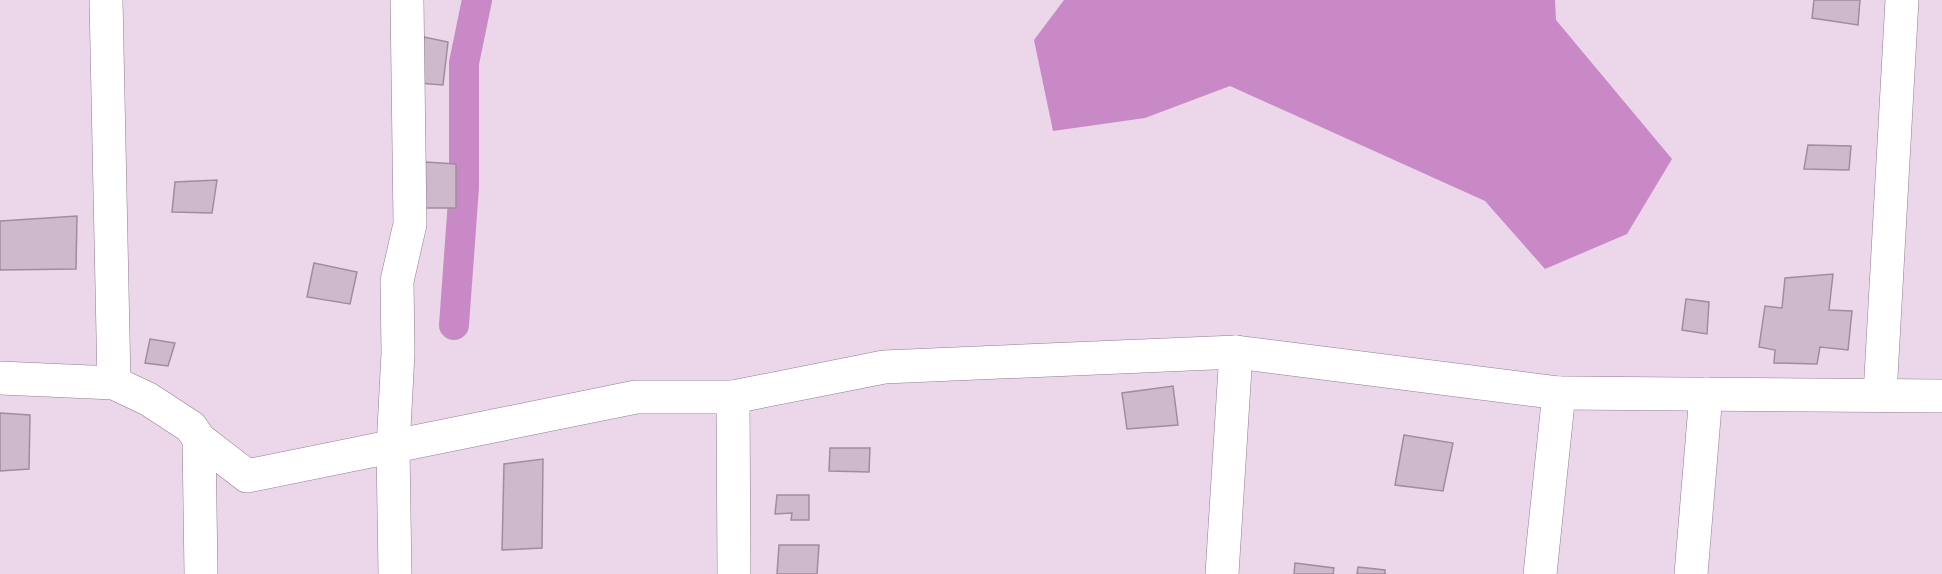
<svg xmlns="http://www.w3.org/2000/svg" width="1942" height="574" viewBox="0 0 1942 574" font-family="'Times New Roman',serif">
	<rect width="100%" height="100%" fill="#ecd6ea"/>
	<polygon fill="#c989c7" points="1064,0 1555,0 1556,20 1672,159 1627,234 1545,269 1485,201 1230,86 1145,118 1053,131 1034,40"/>
	<g fill="none" stroke-linecap="round" stroke-linejoin="round">
		<polyline stroke="#c989c7" stroke-width="30" points="454,325 464,187 464,63 477,0"/>
	</g>
	<g fill="#cdb8cc" stroke="#a08c9f" stroke-width="1.5">
		<polygon points="1814,0 1860,0 1858,25 1812,18"/>
		<polygon points="424,37 448,42 443,85 418,83"/>
		<polygon points="1808,145 1851,146 1849,170 1804,169"/>
		<polygon points="425,162 456,164 456,208 423,208"/>
		<polygon points="217,180 212,213 172,212 175,182"/>
		<polygon points="77,216 76,269 0,270 0,221"/>
		<polygon points="314,263 357,272 350,304 307,297"/>
		<polygon points="1833,274 1829,310 1852,311 1848,350 1820,347 1817,364 1774,363 1775,350 1759,347 1765,306 1782,308 1785,278"/>
		<polygon points="1686,299 1709,302 1707,334 1682,330"/>
		<polygon points="150,339 175,343 168,366 145,363"/>
		<polygon points="1173,386 1178,425 1127,429 1122,393"/>
		<polygon points="0,413 30,415 29,469 0,471"/>
		<polygon points="1404,435 1453,443 1443,491 1395,485"/>
		<polygon points="830,448 870,448 869,472 829,471"/>
		<polygon points="543,459 542,548 502,550 504,464"/>
		<polygon points="777,495 809,495 809,520 791,520 792,513 775,514"/>
		<polygon points="779,545 819,545 817,574 777,574"/>
		<polygon points="1295,563 1334,568 1333,574 1294,574"/>
		<polygon points="1358,567 1385,570 1385,574 1357,574"/>
	</g>
	<g fill="none" stroke-linecap="round" stroke-linejoin="round">
		<g stroke="#917d8f" stroke-width="34">
			<g id="minor">
				<polyline points="106,0 114,383"/>
				<polyline points="0,378 114,383 148,399 191,427 199,439 201,574"/>
				<polyline points="1880,395 1902,0"/>
				<polyline points="733,397 734,574"/>
				<polyline points="199,439 247,476 636,397 733,397 884,367 1236,352 1559,393 1942,396"/>
				<polyline points="395,574 393,448 398,353 397,281 410,224 407,0"/>
				<polyline points="1222,574 1236,352"/>
				<polyline points="1540,574 1559,393"/>
				<polyline points="1691,574 1706,394"/>
			</g>
		</g>
		<use href="#minor" stroke="#fff" stroke-width="33"/>
	</g>
</svg>
